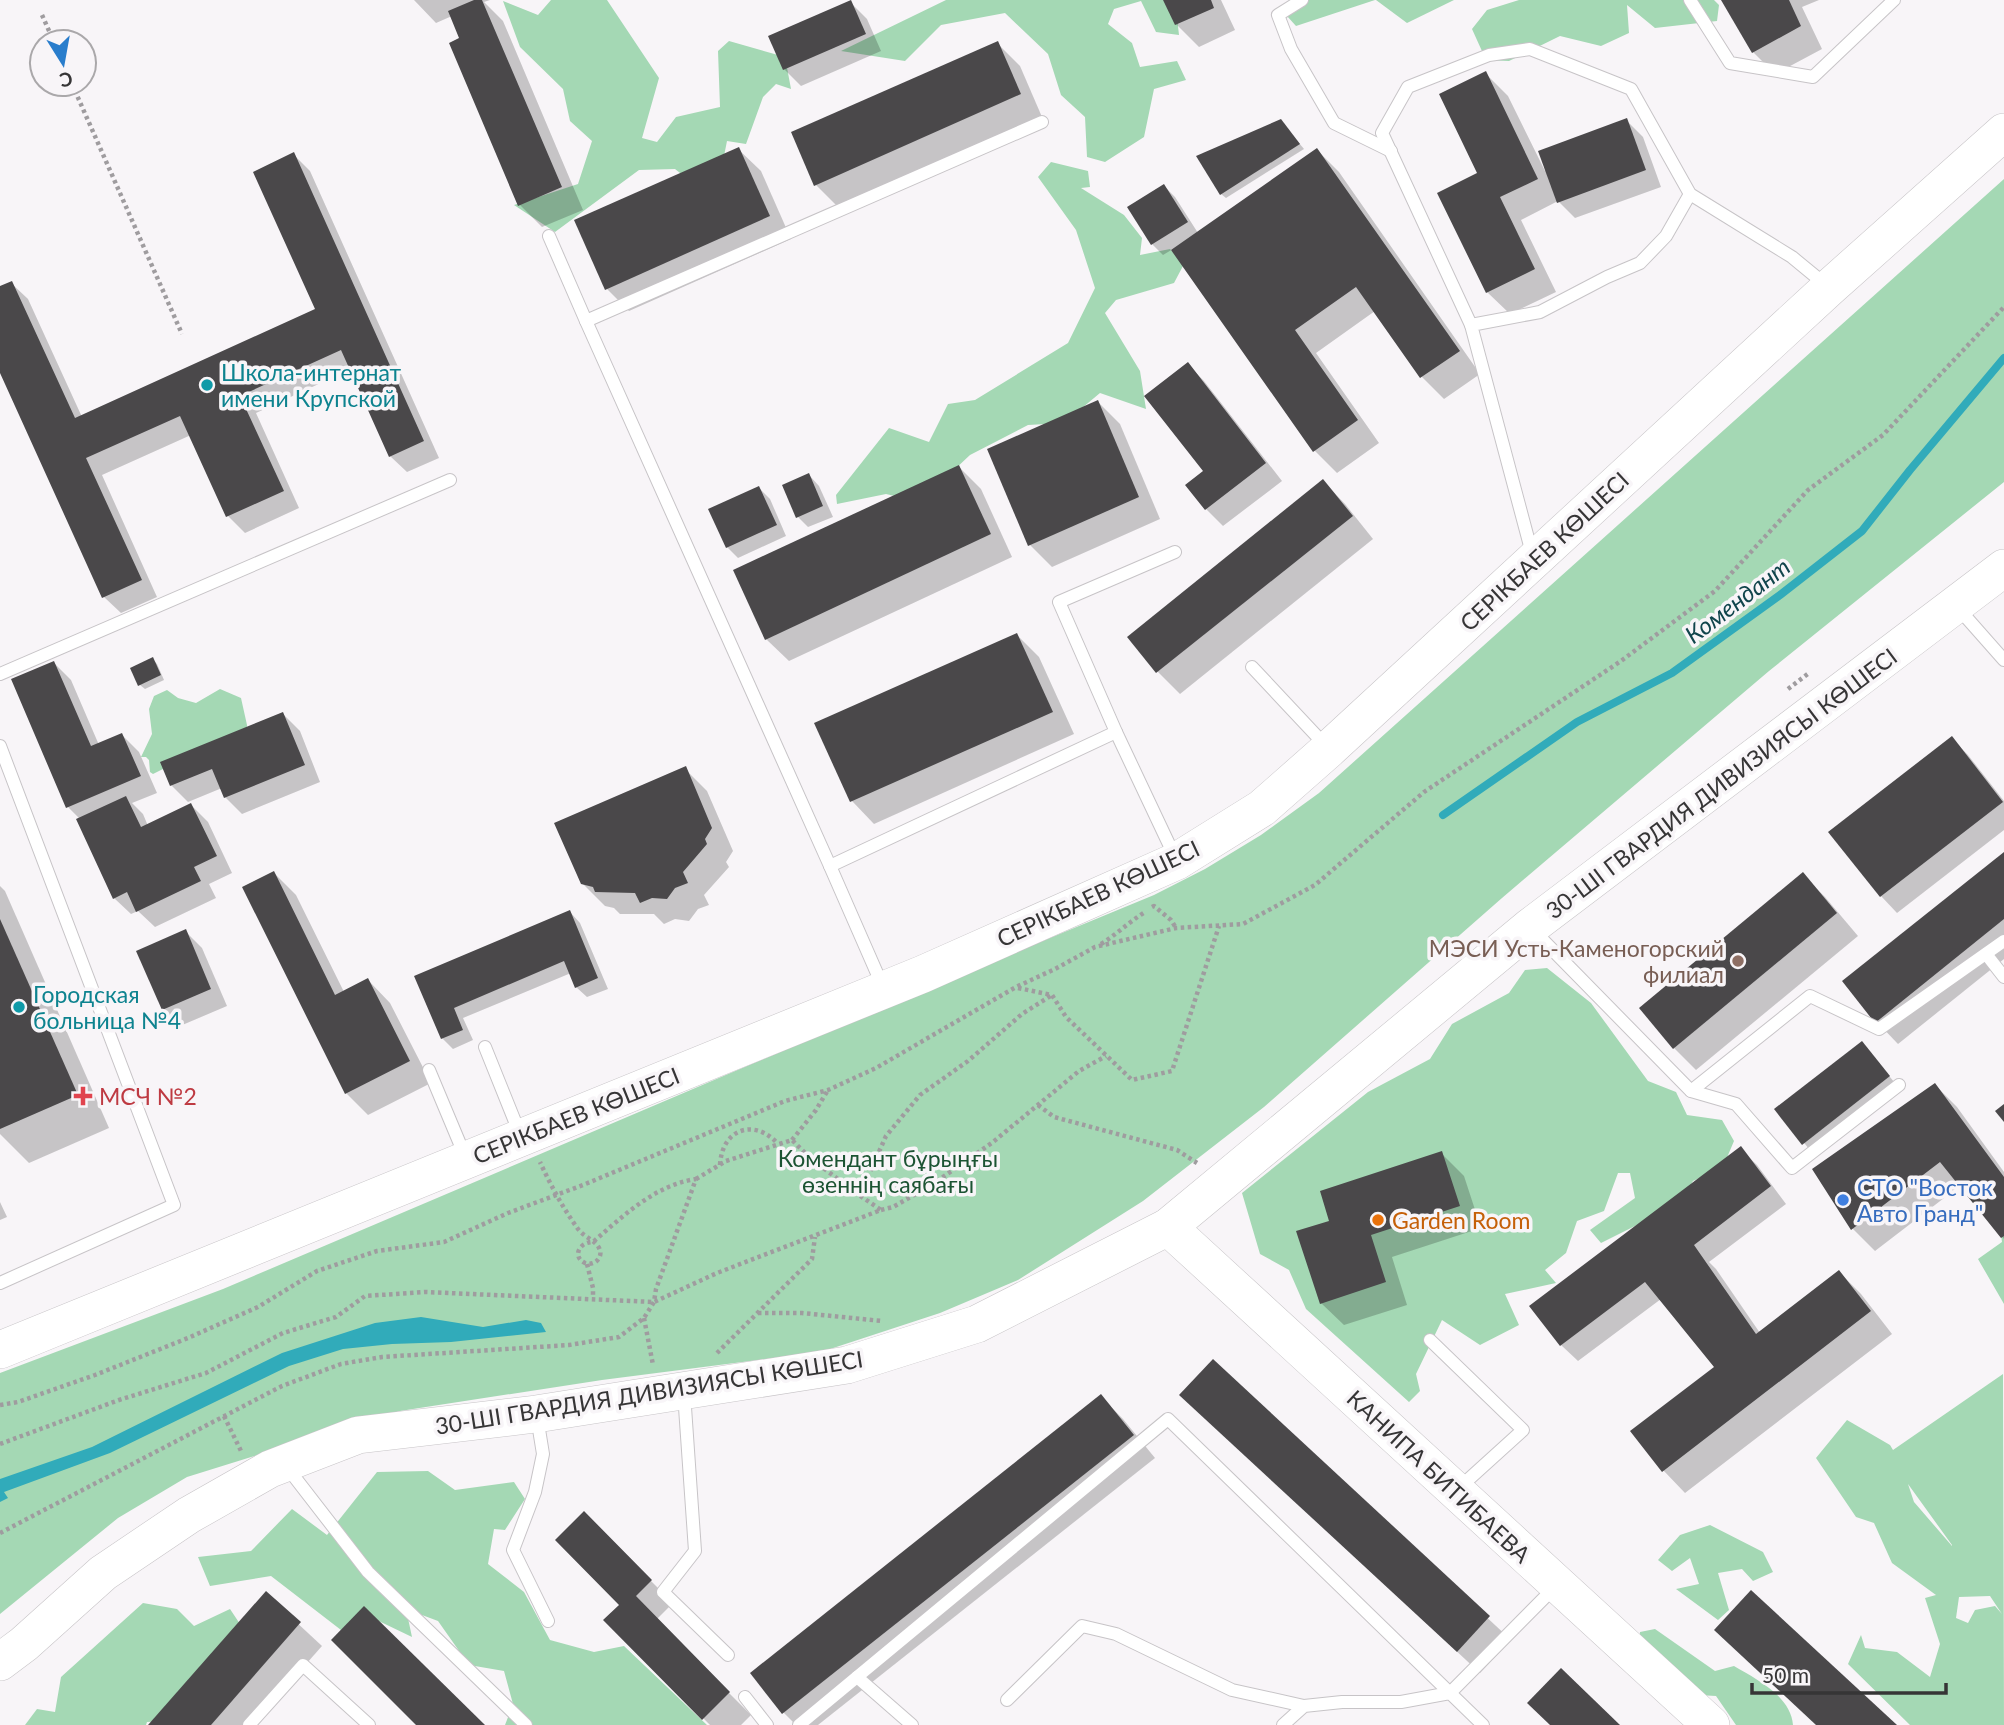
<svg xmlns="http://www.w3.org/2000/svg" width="2004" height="1725" viewBox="0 0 2004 1725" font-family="Lato,sans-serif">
	<rect width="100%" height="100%" fill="#f8f5f8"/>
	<g fill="#a4d8b4" fill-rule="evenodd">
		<polygon points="551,0 607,0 659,78 642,138 657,142 676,117 720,107 718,51 729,41 785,57 791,89 776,84 763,97 746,144 727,141 720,176 694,184 675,169 639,170 555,232 514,205 578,184 592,141 570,121 563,89 520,47 503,1 538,15"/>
		<polygon points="946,0 1175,0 1179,35 1156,32 1141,1 1114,9 1108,24 1132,43 1140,67 1177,61 1186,80 1154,89 1144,137 1105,162 1087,157 1085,117 1061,95 1048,54 1005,13 941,25 905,61 841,51"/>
		<polygon points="1289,0 1375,0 1296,26 1287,16"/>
		<polygon points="1376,0 1454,0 1407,23"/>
		<polygon points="1519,0 1714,0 1719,5 1717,21 1655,28 1627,5 1629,33 1601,46 1560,36 1509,61 1486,60 1472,29 1487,10"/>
		<polygon points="1051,162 1088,171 1090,187 1081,188 1124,215 1142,238 1140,255 1170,249 1184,264 1174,283 1116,300 1105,313 1140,371 1146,409 1100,393 1064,423 1028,425 970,455 920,502 886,494 837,504 836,495 889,428 929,442 948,404 975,400 1068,343 1095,288 1076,230 1038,177"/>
		<polygon points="2004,179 2004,482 1769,671 1502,898 1264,1107 1143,1201 1018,1280 940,1313 821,1352 602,1380 400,1411 187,1477 118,1518 0,1614 0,1373 223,1289 994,961 1154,895 1205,869 1261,835 1319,793"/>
		<polygon points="220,689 241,698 247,725 246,743 171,765 153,774 150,772 149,760 146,757 141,757 152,734 149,709 154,696 167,690 178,698 196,703"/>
		<polygon points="1547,968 1591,1003 1648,1081 1676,1092 1687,1115 1722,1120 1734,1141 1723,1167 1693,1181 1679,1204 1601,1243 1590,1230 1635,1198 1630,1173 1618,1173 1604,1211 1577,1221 1566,1253 1545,1270 1556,1283 1505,1294 1519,1325 1480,1345 1442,1320 1416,1374 1420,1391 1409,1402 1306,1309 1289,1270 1260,1254 1242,1193 1368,1092 1430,1059 1452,1024 1509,993 1525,970"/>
		<polygon points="2004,1209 2004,1304 1978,1259 2002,1242 1998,1213"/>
		<path d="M2003,1374L2004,1725H1910L1848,1664L1861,1635L1865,1648L1897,1652L1930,1677L1940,1644L1925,1598L1936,1595L1892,1563L1874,1523L1856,1517L1816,1458L1847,1420L1890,1445L1893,1450ZM1908,1484L1952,1545V1546L1914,1502ZM1990,1596L2002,1614L1995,1606L1975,1610L1968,1623L1956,1618L1959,1597Z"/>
		<polygon points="428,1471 455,1490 514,1482 525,1499 505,1530 494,1529 488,1564 524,1592 550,1640 594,1652 624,1646 707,1725 505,1725 513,1704 504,1671 469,1665 438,1621 406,1609 412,1637 360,1612 341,1630 271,1576 210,1586 198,1557 251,1551 292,1509 327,1535 377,1472"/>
		<polygon points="1710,1525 1763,1552 1773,1572 1753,1581 1742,1569 1718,1573 1729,1610 1718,1620 1676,1589 1699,1584 1690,1558 1672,1571 1658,1560 1680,1535"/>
		<polygon points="143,1603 177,1609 194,1626 230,1609 240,1624 168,1721 147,1722 146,1725 25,1725 37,1709 55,1712 61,1677"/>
		<path d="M1655,1629L1715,1671L1734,1666C1756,1679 1791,1696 1793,1725H1736L1716,1696L1663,1693L1638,1658L1640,1632Z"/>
	</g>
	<polygon fill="#31abba" points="421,1317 483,1327 526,1320 541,1323 546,1332 451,1342 392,1344 343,1349 289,1366 110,1453 4,1492 8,1498 0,1502 0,1479 92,1447 282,1353 375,1323"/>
	<g fill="#0003">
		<polygon points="414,0 490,0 484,2 503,21 583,210 542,227 520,205 452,16 436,23"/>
		<polygon points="1165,0 1221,0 1235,30 1199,47 1176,24"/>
		<polygon points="1723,0 1819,0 1802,7 1822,49 1775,74 1753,52"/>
		<polygon points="850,2 867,19 881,51 801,86 784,69"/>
		<polygon points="997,43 1020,66 1042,117 838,207 816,185"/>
		<polygon points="1485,73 1508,96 1545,171 1626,120 1643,137 1661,187 1575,218 1558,201 1521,220 1556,292 1510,314 1487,292 1479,174"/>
		<polygon points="1285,126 1304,149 1226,198 1221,194"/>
		<polygon points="738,149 761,171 791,239 629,311 607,289"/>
		<polygon points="1317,150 1339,172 1480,374 1444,399 1422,377 1375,311 1316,353 1379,443 1337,473 1314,450 1173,249 1163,255 1152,244 1164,186 1175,197 1198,233"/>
		<polygon points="294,155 310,171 439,458 407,472 390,456 351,369 256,413 299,508 245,533 228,516 191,435 102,475 157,597 121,613 104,597 0,369 0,288 11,283 28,299 82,417 318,309"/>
		<polygon points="1188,365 1204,381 1282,481 1223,526 1206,509 1188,485 1205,471"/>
		<polygon points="1098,402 1120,424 1160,519 1052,567 1030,545"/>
		<polygon points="959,467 981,489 1012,557 789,661 766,639"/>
		<polygon points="809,475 819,486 833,517 808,527 798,517"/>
		<polygon points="1323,481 1345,504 1373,539 1180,694 1158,672 1129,637"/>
		<polygon points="759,488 770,499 786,536 738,558 727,547"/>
		<polygon points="1017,635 1039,657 1074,734 874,824 852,801 817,724"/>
		<polygon points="152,659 157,664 164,680 145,689 140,685"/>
		<polygon points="54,663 71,680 99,745 122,735 139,752 157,793 132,803 143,814 148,826 191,805 208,822 232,873 209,884 216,898 155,927 138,911 131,914 114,898 80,819 68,807"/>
		<polygon points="283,714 300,731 320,782 242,814 225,797 222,788 188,802 171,785"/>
		<polygon points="1952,739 1968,755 2004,801 2004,830 1897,913 1881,896"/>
		<polygon points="685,769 707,791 733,851 726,862 729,867 704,895 709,905 698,909 689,921 675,919 664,924 654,914 620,914 614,908 605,906 582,883"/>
		<polygon points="2004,854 2004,959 1898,1044 1876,1021"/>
		<polygon points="274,873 296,895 344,992 368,980 390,1003 431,1083 368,1115 346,1093"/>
		<polygon points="1803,875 1825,897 1858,936 1696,1070 1674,1048"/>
		<polygon points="0,886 5,891 109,1128 29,1163 0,1134"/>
		<polygon points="570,912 580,923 608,989 587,997 576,987 571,973 463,1018 473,1040 453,1049 442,1038 416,977"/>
		<polygon points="185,931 202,948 227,1006 180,1026 163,1009"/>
		<polygon points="1867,1048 1894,1082 1809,1149 1777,1109"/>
		<polygon points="1935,1085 1957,1107 2004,1172 2004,1239 1961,1185 1875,1251 1853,1229 1815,1169"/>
		<polygon points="1740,1149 1757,1165 1786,1204 1709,1262 1716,1269 1760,1333 1839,1272 1861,1294 1892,1334 1685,1493 1663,1470 1716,1367 1661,1299 1578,1361 1561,1345"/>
		<polygon points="1441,1153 1464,1176 1481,1228 1392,1257 1407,1305 1344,1325 1321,1303 1331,1222"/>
		<polygon points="0,1202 7,1217 0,1220"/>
		<polygon points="1213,1361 1511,1640 1480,1673 1204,1417"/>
		<polygon points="1101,1397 1123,1419 1155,1458 818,1725 796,1725 784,1713 752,1673"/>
		<polygon points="584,1514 673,1603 656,1620 751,1715 741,1725 710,1725 606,1620 621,1605"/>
		<polygon points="266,1594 322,1646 252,1725 150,1725"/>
	</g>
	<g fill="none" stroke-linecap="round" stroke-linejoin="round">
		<polyline stroke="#31abba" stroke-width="8" points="1443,815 1577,722 1672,673 1780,595 1862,531 1910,470 2004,358"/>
	</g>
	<g fill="#4a484a">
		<polygon points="474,0 482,0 562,187 518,206 449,43 459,38 448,11"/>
		<polygon points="851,0 866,34 783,70 768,36"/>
		<polygon points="1163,0 1211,0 1214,8 1175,25"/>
		<polygon points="1721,0 1789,0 1801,26 1752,53"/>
		<polygon points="998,41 1021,94 814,186 791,132"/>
		<polygon points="1486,71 1538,179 1500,197 1535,269 1486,293 1437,193 1477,173 1439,94"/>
		<polygon points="1627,118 1646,170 1557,203 1538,151"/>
		<polygon points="1281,119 1300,144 1220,195 1196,156"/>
		<polygon points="739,147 770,216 605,290 574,220"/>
		<polygon points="1317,148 1460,351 1420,378 1356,287 1295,330 1358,420 1313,452 1171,250"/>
		<polygon points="294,152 424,441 389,457 341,350 240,396 284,491 226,517 180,416 86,458 142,580 102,598 0,373 0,286 12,281 75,418 315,309 253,172"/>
		<polygon points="1164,184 1188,222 1151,245 1127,207"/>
		<polygon points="1188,362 1266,463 1205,510 1185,485 1203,471 1144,396"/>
		<polygon points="1098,400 1139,497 1028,546 987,449"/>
		<polygon points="959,465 991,534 765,640 733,570"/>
		<polygon points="809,473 823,506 796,518 782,485"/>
		<polygon points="1323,479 1353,516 1156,673 1127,637"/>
		<polygon points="759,486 777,525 726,548 708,509"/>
		<polygon points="1017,633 1053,712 850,802 814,723"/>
		<polygon points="153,657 161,675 138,686 130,668"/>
		<polygon points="54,661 91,746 122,733 141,776 66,808 11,679"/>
		<polygon points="283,712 305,765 224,798 212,769 170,786 160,762"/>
		<polygon points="1952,736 2003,802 1880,897 1828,832"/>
		<polygon points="686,766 712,828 705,839 707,844 683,872 688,883 675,888 667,899 652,898 640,903 635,893 595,892 593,887 581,884 554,823"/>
		<polygon points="126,796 141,827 191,803 217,856 194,867 201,881 136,912 127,892 113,899 76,819"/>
		<polygon points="2004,852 2004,919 1875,1023 1842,981"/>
		<polygon points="274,871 335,995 368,978 410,1061 345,1094 242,887"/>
		<polygon points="1803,872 1837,913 1673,1049 1639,1008"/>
		<polygon points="570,910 598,978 575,988 564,961 454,1008 463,1030 441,1039 414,976"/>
		<polygon points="0,919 78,1095 0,1129"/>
		<polygon points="186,929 211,989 162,1010 136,951"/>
		<polygon points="1862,1041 1890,1076 1802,1145 1774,1109"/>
		<polygon points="1935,1083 2004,1177 2004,1236 2001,1238 1940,1162 1851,1230 1812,1169"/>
		<polygon points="2004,1104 2004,1122 1995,1111"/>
		<polygon points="1741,1146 1771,1186 1694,1245 1756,1334 1839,1270 1871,1311 1662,1472 1630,1431 1714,1367 1645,1282 1560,1346 1529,1306"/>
		<polygon points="1442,1151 1460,1206 1371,1235 1386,1282 1320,1304 1296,1231 1329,1221 1320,1191"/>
		<polygon points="1213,1359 1490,1616 1457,1652 1179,1395"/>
		<polygon points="1101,1394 1134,1435 782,1714 750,1673"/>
		<polygon points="584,1511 652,1580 636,1596 730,1692 702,1720 603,1620 619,1605 555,1540"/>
		<polygon points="1751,1590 1897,1725 1816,1725 1714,1630"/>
		<polygon points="266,1591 301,1622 211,1725 148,1725"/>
		<polygon points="364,1606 485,1725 416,1725 331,1640"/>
		<polygon points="1561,1668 1620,1725 1550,1725 1527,1703"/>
	</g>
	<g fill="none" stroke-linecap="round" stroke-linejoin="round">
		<g stroke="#c7c4c7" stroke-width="14">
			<g id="lane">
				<polyline points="1302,0 1278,15 1291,49 1334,123 1391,151"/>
				<polyline points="1690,0 1730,63 1813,77 1894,0"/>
				<polyline points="549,236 586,321 830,866 1116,732"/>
				<polyline points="586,321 1042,122"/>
				<polyline points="1471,325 1382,133 1408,87 1489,55 1530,49 1631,89 1690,194 1792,257 1826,285"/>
				<polyline points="1175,552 1059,602 1116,732 1175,857"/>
				<polyline points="1533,557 1471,325 1540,312 1607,277 1640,263 1666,236 1690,194"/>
				<polyline points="1958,608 2004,660"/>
				<polyline points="1252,667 1327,747"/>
				<polyline points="0,674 450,480"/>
				<polyline points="0,746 174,1205 0,1283"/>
				<polyline points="830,866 883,987"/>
				<polyline points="1533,930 1691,1091 1736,1104 1792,1168 1899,1085"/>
				<polyline points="1986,954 2004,977"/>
				<polyline points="485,1047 520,1134"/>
				<polyline points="429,1070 465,1156"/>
				<polyline points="1691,1091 1810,996 1879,1029 2004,941"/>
				<polyline points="1430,1340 1523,1430 1459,1488"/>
				<polyline points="684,1393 695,1551 663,1592 728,1655"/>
				<polyline points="537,1417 543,1454 535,1492 513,1550 548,1621"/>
				<polyline points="286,1466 368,1572 526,1725"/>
				<polyline points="857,1677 912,1725"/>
				<polyline points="745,1697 767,1725"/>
				<polyline points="1007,1700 1082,1626 1116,1634 1232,1690 1304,1706"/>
				<polyline points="249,1725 303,1665 369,1725"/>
				<polyline points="799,1725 1168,1419 1450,1693 1555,1587"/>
				<polyline points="1283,1725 1304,1706 1342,1702 1401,1702 1450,1693 1483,1725"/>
			</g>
		</g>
		<g stroke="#c7c4c7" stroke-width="38">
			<g id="secondary">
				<polyline points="1168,1227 1711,1725"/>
				<polyline points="0,1350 923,974 1177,861 1262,808 1329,749 1829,288 2004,132"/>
				<polyline points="0,1662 24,1644 103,1573 189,1515 270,1469 358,1435 536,1414 847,1365 977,1324 1168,1227 1530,927 2004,568"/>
			</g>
		</g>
		<g stroke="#9f9c9f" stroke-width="4.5" stroke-dasharray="3.5 3.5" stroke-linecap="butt">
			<polyline points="42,15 54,42"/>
			<polyline points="72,84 182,334"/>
			<polyline points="1788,689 1809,673"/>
			<polyline points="1152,907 1154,906 1171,920 1176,928"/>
			<path d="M1101,944C1117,934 1129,922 1145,912"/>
			<polyline points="1018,988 1052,995 1066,1017 1132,1080 1172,1071 1219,926"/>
			<polyline points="1038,1105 1054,1117 1177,1150 1197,1163"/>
			<polyline points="792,1140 816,1110 828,1090"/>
			<path d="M720,1165C722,1128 755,1118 778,1144"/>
			<polyline points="696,1179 726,1161 792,1140 809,1157 856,1193"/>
			<polyline points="881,1210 893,1207 933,1184 993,1142 1079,1071 1106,1056"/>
			<polyline points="587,1264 593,1288 593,1298"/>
			<polyline points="758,1313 802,1313 882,1321"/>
			<polyline points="644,1318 653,1365"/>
			<polyline points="717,1353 812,1259 815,1237"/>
			<polyline points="0,1405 18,1402 95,1375 188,1338 258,1307 317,1271 377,1251 444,1242 508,1213 583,1185 785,1101 828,1090 876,1068 1016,987 1055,969 1095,947 1176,928 1243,924 1315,885 1424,792 1621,661 1715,591 1808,490 1883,435 2004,307"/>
			<polyline points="224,1416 241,1451"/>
			<polyline points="0,1444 119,1400 206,1373 283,1333 336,1317 365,1296 425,1292 654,1302 717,1273 881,1210 856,1193 870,1172 886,1136 920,1095 968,1061 1022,1014 1052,995"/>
			<path d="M0,1533L282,1386L341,1364L382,1357L569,1345L619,1337L644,1318L654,1302L656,1289L696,1179C655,1185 623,1216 593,1242C579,1242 572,1257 585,1263C595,1267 604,1256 599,1248C595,1240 584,1237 578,1229C563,1208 551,1186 540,1162"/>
		</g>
		<use href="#lane" stroke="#fff" stroke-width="12"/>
		<use href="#secondary" stroke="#fff" stroke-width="37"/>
	</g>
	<g fill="#0f9aa8" stroke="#f8f5f8" stroke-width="2.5">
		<circle cx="207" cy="385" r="7"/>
		<circle cx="19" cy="1007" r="7"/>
	</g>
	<circle fill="#8d6e63" stroke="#f8f5f8" stroke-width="2.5" cx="1738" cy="961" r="7"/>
	<path fill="#e0444e" stroke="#f8f5f8" stroke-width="2.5" d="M79.5 1085.5h7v7h7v7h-7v7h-7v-7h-7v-7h7z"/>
	<circle fill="#3f7fe0" stroke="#f8f5f8" stroke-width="2.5" cx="1843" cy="1200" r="7"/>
	<circle fill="#e8710a" stroke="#f8f5f8" stroke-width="2.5" cx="1378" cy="1220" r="7"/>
	<g text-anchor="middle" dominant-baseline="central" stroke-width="7" stroke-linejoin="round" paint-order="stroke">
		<g font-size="23" fill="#0d838f" stroke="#f8f5f8" text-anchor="start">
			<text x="221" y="372">Школа-интернат<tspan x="221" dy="26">имени Крупской</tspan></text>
			<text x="33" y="994">Городская<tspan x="33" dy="26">больница №4</tspan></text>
		</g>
		<g font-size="23" fill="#363536" stroke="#f8f5f8">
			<text transform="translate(1544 551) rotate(-43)">СЕРІКБАЕВ КӨШЕСІ</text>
			<text transform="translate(1721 783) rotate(-37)">30-ШІ ГВАРДИЯ ДИВИЗИЯСЫ КӨШЕСІ</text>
			<text transform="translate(1098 893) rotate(-25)">СЕРІКБАЕВ КӨШЕСІ</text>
			<text transform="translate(576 1115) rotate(-22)">СЕРІКБАЕВ КӨШЕСІ</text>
			<text transform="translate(649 1392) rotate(-9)">30-ШІ ГВАРДИЯ ДИВИЗИЯСЫ КӨШЕСІ</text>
			<text transform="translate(1439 1476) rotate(43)">КАНИПА БИТИБАЕВА</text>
		</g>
		<g font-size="23" fill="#785e54" stroke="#f8f5f8" text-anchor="end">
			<text x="1724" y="948">МЭСИ Усть-Каменогорский<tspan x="1724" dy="26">филиал</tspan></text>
		</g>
		<g font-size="23" fill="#be3a42" stroke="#f8f5f8" text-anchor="start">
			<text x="99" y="1096">МСЧ №2</text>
		</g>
		<g font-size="23" fill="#1c5433" stroke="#f8f5f8">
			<text x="888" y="1158">Комендант бұрыңғы<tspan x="888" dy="26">өзеннің саябағы</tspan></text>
		</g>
		<g font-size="23" fill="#366cbe" stroke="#f8f5f8" text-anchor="start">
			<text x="1857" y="1187">СТО "Восток<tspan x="1857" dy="26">Авто Гранд"</tspan></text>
		</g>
		<g font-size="23" fill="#c56008" stroke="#f8f5f8" text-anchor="start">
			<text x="1392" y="1220">Garden Room</text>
		</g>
		<g font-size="24" font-style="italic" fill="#11454c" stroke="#f8f5f8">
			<text transform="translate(1737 600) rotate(-37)">Комендант</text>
		</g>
	</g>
	<g transform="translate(63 63) rotate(169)"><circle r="33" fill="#f8f5f8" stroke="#aaa8aa" stroke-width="2"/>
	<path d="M0-5L12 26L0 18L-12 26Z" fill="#297dcc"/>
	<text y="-10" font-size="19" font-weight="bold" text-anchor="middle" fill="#363536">С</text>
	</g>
	<path d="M1752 1683v10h194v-10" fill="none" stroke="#363536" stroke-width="3.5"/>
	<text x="1762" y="1683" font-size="21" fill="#363536" stroke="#f8f5f8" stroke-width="5" paint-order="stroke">50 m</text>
</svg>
